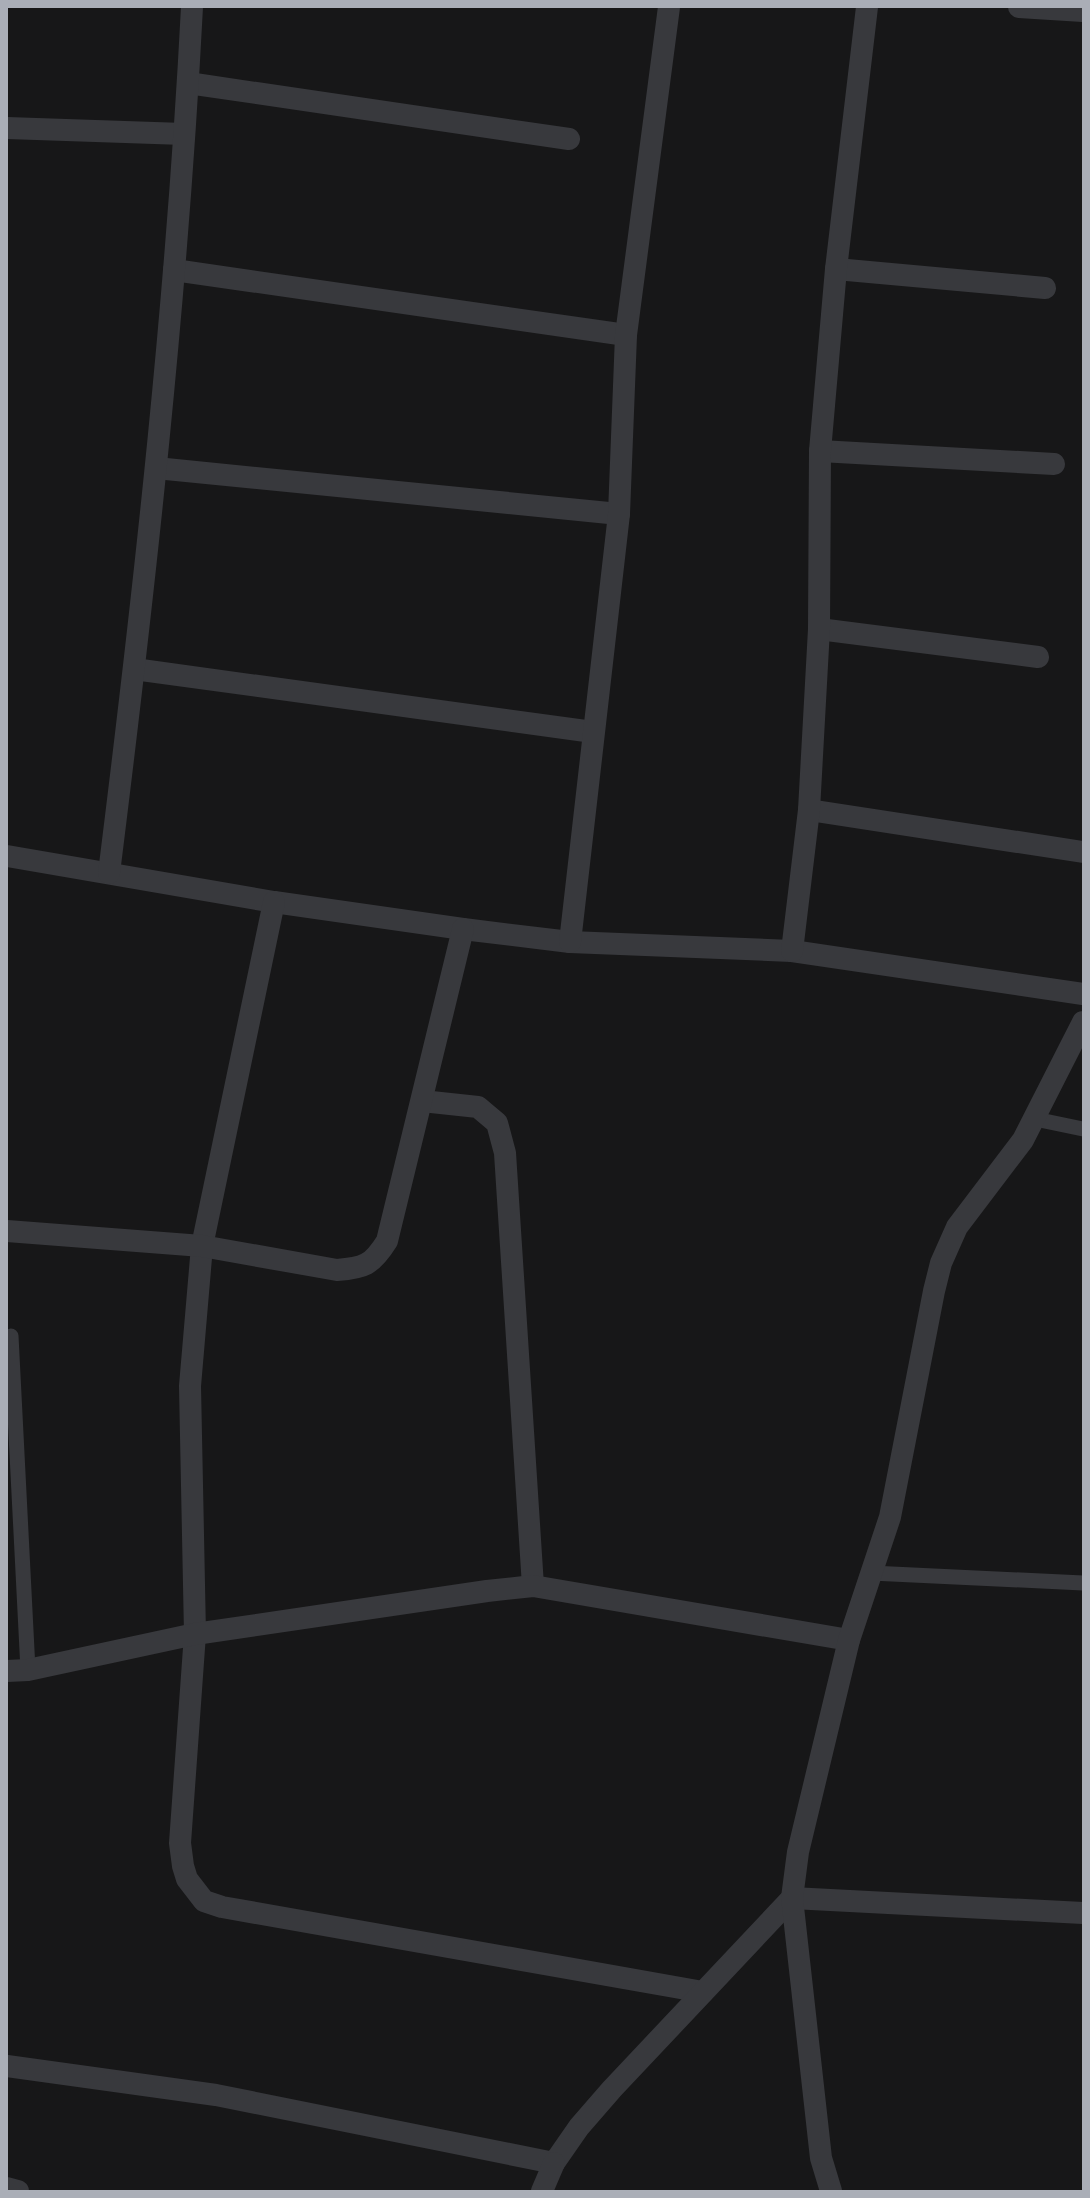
<svg xmlns="http://www.w3.org/2000/svg" width="1090" height="2198" viewBox="0 0 1090 2198" font-family="Quicksand,sans-serif">
	<rect width="100%" height="100%" fill="#171718"/>
	<g fill="none" stroke-linecap="round" stroke-linejoin="round">
		<g stroke="#38393d" stroke-width="15">
			<polyline points="1035,1119 1083,1129"/>
			<polyline points="11,1336 28,1670"/>
			<polyline points="871,1573 1083,1583"/>
		</g>
		<g stroke="#38393d" stroke-width="22">
			<polyline points="1019,7 1083,11"/>
			<polyline points="188,83 569,139"/>
			<polyline points="7,128 184,134"/>
			<polyline points="836,269 1045,288"/>
			<polyline points="174,270 626,335"/>
			<polyline points="820,451 1054,464"/>
			<polyline points="156,468 619,514"/>
			<polyline points="819,629 1038,657"/>
			<polyline points="134,669 593,732"/>
			<polyline points="809,810 1083,852"/>
			<polyline points="7,856 274,902 463,929 570,942 792,951 1083,994"/>
			<path d="M109,873C145,585 177,297 192,7"/>
			<polyline points="274,902 202,1246 190,1386 195,1634 180,1843 183,1866 187,1879 204,1901 222,1907 703,1992"/>
			<polyline points="570,942 619,514 626,335 669,7"/>
			<polyline points="792,951 809,810 819,629 820,451 836,269 867,7"/>
			<polyline points="422,1101 478,1107 497,1123 505,1153 533,1586"/>
			<path d="M7,1231L202,1246L337,1270C364,1268 372,1265 387,1241L463,929"/>
			<polyline points="7,1671 28,1670 195,1634 487,1591 533,1586 849,1640"/>
			<polyline points="7,2066 216,2095 554,2163 579,2127 612,2089 792,1898 1083,1913"/>
			<polyline points="7,2188 18,2191"/>
			<polyline points="542,2191 554,2163"/>
			<polyline points="831,2191 821,2158 792,1898 798,1852 849,1640 890,1517 934,1291 941,1263 957,1227 1023,1140 1083,1022"/>
		</g>
	</g>
	<rect width="1090" height="2198" fill="none" stroke="#aaaeb7" stroke-width="16"/>
</svg>
